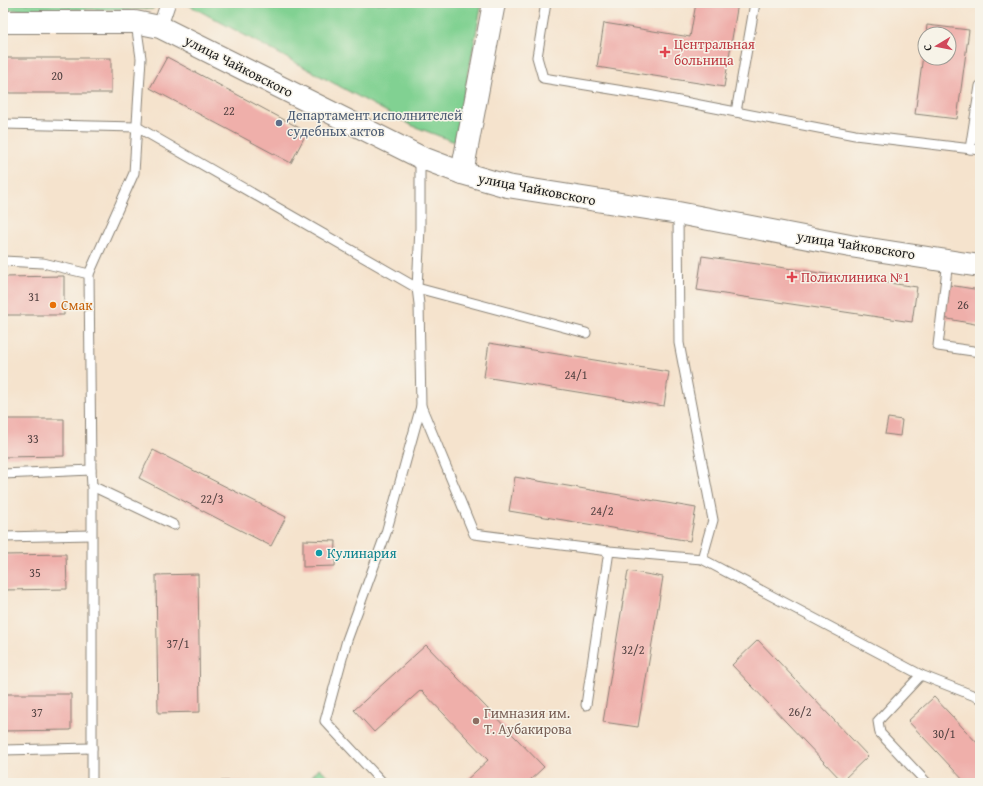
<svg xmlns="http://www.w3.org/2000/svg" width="983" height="786" viewBox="0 0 983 786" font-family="'Gentium Book Plus',serif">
	<rect width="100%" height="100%" fill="#f7f3e8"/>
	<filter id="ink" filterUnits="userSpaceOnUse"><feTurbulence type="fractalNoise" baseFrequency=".025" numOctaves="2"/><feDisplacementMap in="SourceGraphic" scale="8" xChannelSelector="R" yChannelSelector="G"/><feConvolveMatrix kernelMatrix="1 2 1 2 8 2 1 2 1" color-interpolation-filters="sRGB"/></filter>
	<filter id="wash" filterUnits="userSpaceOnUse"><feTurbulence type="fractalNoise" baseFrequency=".012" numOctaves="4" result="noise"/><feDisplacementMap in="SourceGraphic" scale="16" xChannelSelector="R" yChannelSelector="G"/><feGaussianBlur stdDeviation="0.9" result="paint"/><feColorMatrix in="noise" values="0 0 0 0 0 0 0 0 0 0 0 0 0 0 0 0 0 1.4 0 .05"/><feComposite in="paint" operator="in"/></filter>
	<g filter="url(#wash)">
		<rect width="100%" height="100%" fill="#f5e3cd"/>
		<g fill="#81d192" stroke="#4e7657">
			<polygon points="3,3 154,3 153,9 3,10"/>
			<polygon points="185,3 482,3 455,142 413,126"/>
			<polygon points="319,768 337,783 306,783"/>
		</g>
		<g id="blocks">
			<g fill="#efafaa">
				<polygon points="696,3 738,3 724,87 597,67 604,23 690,37"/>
				<polygon points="927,25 969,30 957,119 915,114 924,48 925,58 949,58 949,34 926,34"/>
				<polygon points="167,57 307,132 291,163 150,88"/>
				<rect x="3" y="58" width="108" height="35"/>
				<polygon points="702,256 917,287 912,322 697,290"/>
				<polygon points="64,276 64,315 3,315 3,277"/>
				<polygon points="949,285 980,290 980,325 943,318"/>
				<polygon points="489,343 669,372 664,406 484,377"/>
				<polygon points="888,418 902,420 900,436 885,434"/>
				<polygon points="3,419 64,419 64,456 3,457"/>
				<polygon points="153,450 286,517 271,546 139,478"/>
				<polygon points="515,477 696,508 690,541 509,511"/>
				<polygon points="303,540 336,541 335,566 303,567"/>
				<polygon points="66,554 67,589 3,590 3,555"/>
				<polygon points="628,571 663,577 638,727 603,722"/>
				<polygon points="198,574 200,712 158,713 156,575"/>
				<polygon points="758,640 868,756 842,781 732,665"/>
				<polygon points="426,645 544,767 527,783 463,783 488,760 421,690 374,732 354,710"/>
				<polygon points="3,694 71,694 71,730 3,731"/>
				<polygon points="934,697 980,746 980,783 966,783 908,721"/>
				<rect x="209" y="781" width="34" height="2"/>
			</g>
		</g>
	</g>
	<g filter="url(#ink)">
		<use href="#blocks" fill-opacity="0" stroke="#888074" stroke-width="1"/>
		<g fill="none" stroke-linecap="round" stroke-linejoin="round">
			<g stroke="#888074" stroke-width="11">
				<g id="service">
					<polyline points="546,3 537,57 543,78 648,95 855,135 980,150"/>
					<polyline points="136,23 141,58 134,173 89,274 91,470 92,486 174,525"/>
					<polyline points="736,112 755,3"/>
					<polyline points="3,124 137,127 417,288 586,333"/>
					<polyline points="970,149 980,86"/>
					<polyline points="678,213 679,343 713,520 702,559 921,675 980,698"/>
					<polyline points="948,260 938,346 980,352"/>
					<polyline points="3,261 43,263 89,274"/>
					<polyline points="421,406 474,534 609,551 702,559"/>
					<polyline points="3,474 91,470"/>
					<polyline points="92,486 92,783"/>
					<polyline points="3,537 91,535"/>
					<polyline points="921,675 878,721 880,733 927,783"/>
					<polyline points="586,705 609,551"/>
					<polyline points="3,750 92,748"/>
					<polyline points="383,783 325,721 347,640 386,533 421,406 419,304 417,288 420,228 420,158"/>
				</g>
			</g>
			<g stroke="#888074" stroke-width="16">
				<polyline id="pedestrian" points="160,27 168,3"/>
			</g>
			<g stroke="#888074" stroke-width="24">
				<g id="tertiary">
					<polyline points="3,22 135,22 160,27 420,157 462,173 507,186 678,213 850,246 980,266"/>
					<polyline points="462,173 494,3"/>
				</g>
			</g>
			<use href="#service" stroke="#fff" stroke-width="9"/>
			<use href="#pedestrian" stroke="#fff" stroke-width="14"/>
			<use href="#tertiary" stroke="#fff" stroke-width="22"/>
		</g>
	</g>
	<g fill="#e0444e" stroke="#f7f3e8" stroke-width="1.5">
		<path d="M663 46h4v4h4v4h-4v4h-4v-4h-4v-4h4z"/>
		<path d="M790 271h4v4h4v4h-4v4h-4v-4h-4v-4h4z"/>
	</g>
	<circle fill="#5c6f8a" stroke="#f7f3e8" stroke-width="1.5" cx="279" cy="123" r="4"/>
	<circle fill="#e8710a" stroke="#f7f3e8" stroke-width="1.5" cx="53" cy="305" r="4"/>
	<circle fill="#0f9aa8" stroke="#f7f3e8" stroke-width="1.5" cx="319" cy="553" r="4"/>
	<circle fill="#8d6e63" stroke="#f7f3e8" stroke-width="1.5" cx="476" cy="721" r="4"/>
	<g text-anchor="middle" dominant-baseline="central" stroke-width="3" stroke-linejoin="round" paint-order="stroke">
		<g font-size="12" fill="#514140">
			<text x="57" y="75">20</text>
			<text x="229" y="110">22</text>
			<text x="34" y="296">31</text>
			<text x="963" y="304">26</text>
			<text x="576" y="374">24/1</text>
			<text x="33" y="438">33</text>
			<text x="212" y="498">22/3</text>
			<text x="602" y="510">24/2</text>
			<text x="35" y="572">35</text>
			<text x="178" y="643">37/1</text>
			<text x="633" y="649">32/2</text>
			<text x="800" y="711">26/2</text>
			<text x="37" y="712">37</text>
			<text x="944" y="733">30/1</text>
		</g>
		<g font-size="14" fill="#be3a42" stroke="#f7f3e8" text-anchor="start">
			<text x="674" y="44">Центральная<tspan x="674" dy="16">больница</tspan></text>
			<text x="801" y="277">Поликлиника №1</text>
		</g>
		<g font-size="14" fill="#1c1c1c" stroke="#f7f3e8">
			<text transform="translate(239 66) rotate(27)">улица Чайковского</text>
			<text transform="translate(537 189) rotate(11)">улица Чайковского</text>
			<text transform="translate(856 245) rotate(9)">улица Чайковского</text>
		</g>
		<g font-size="14" fill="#4e5e75" stroke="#f7f3e8" text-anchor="start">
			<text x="287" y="115">Департамент исполнителей<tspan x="287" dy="16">судебных актов</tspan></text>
		</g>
		<g font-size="14" fill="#c56008" stroke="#f7f3e8" text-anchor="start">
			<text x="61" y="305">Смак</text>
		</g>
		<g font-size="14" fill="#0d838f" stroke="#f7f3e8" text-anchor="start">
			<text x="327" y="553">Кулинария</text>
		</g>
		<g font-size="14" fill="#785e54" stroke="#f7f3e8" text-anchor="start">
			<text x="484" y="713">Гимназия им.<tspan x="484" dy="16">Т. Аубакирова</tspan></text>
		</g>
	</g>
	<rect width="983" height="786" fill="none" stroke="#f7f3e8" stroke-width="16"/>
	<g transform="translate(937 46) rotate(260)"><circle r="19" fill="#f7f3e8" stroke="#9f9d96"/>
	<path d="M0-3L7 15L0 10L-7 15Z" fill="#d1495b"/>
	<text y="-6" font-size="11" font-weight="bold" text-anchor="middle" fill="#1c1c1c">С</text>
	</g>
</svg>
